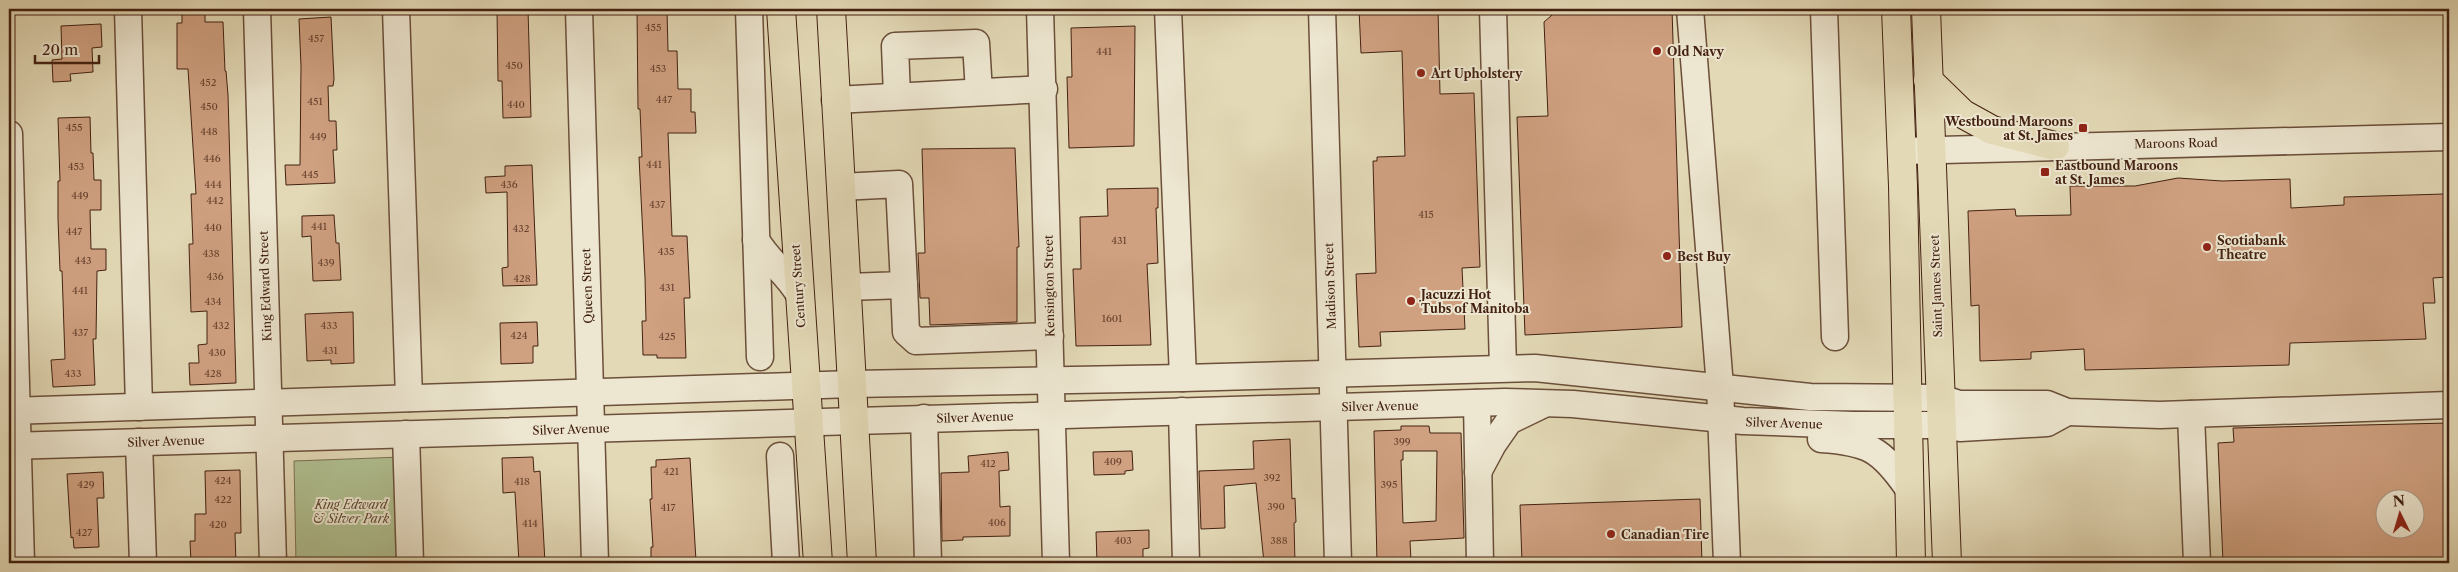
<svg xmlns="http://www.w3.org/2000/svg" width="2458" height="572" viewBox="0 0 2458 572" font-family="'Libre Caslon Text',serif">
	<rect width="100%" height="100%" fill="#e3d9b6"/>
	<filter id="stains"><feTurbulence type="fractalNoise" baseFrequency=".004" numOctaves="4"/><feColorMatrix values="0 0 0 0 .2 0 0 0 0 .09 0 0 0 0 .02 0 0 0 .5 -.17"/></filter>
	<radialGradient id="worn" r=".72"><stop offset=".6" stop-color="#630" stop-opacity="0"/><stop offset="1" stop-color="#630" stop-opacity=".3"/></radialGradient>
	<polygon fill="#b0c091" stroke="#7a7051" points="402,457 407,563 296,563 294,461"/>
	<g fill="#d0a181" stroke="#432111" fill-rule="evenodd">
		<polygon points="182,9 205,9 205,22 223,22 225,71 226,71 228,95 236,383 190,385 189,363 199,363 198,345 207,344 207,311 191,312 189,244 193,244 191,194 196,194 188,69 177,69 177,23 182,23"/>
		<polygon points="497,9 528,9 531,117 503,118 502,81 498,81"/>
		<polygon points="667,9 668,51 677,51 678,89 691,89 691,112 695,112 696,133 668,133 672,236 687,236 690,298 684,298 686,358 657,358 657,355 643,355 642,321 646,321 645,277 639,157 642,157 640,109 638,109 637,10"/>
		<polygon points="1359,9 1438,9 1440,94 1474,93 1480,267 1462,268 1465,329 1380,332 1381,346 1359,347 1356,274 1376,273 1373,161 1377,161 1377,157 1405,156 1402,51 1361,53"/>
		<polygon points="1559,9 1672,9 1682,327 1525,335 1517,117 1548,116 1544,22"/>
		<polygon points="331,17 334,79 333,86 328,86 329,121 336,121 337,150 333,150 335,183 286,185 285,165 300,165 301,66 299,19"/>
		<polygon points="101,24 102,47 92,48 93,72 70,74 71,81 53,82 52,60 62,59 61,26"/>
		<polygon points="1135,26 1134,146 1069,148 1067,77 1072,77 1071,28"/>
		<polygon points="90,117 91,153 93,153 94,180 101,180 101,210 90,210 91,249 106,249 106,270 97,271 96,339 93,339 95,385 53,387 51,360 65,359 62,271 60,271 58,219 58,181 60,181 58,118"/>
		<polygon points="1015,148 1019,247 1017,247 1017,322 930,325 929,298 920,298 919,275 918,253 925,253 922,149"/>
		<polygon points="532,165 537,285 503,286 502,268 508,267 507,192 486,193 485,177 505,176 505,166"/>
		<polygon points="2178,178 2222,181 2290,179 2291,208 2344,205 2344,197 2444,194 2446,277 2433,278 2435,303 2423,303 2426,339 2290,343 2289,365 2085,370 2084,349 2031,352 2031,359 1980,361 1979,305 1971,306 1968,211 2015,209 2016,216 2071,215 2070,186 2135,186"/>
		<polygon points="1158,188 1158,208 1156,208 1158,263 1147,264 1151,345 1076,346 1073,269 1081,269 1080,217 1108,216 1107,189"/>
		<polygon points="334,215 336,243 339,243 341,280 313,281 311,236 302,237 302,216"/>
		<polygon points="353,312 354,363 331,364 331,360 307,361 305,314"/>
		<polygon points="537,322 538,346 533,346 533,363 501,364 500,323"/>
		<path d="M2449,423V563H2223L2218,443L2234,442L2233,428ZM2386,500H2416V530H2386Z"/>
		<path d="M1401,426H1429L1430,433H1461L1464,538L1410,541L1411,561L1377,563L1374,431L1401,430ZM1403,451H1437L1436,521L1403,523L1401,460H1403Z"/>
		<polygon points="1290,439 1292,499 1295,498 1296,522 1294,523 1295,563 1264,563 1256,483 1224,486 1225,528 1201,529 1199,471 1254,469 1253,441"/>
		<polygon points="1132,451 1133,470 1125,471 1125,474 1094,475 1093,452"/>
		<polygon points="1008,452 1009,470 999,471 1000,507 1010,506 1010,536 963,537 963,540 942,541 941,473 969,472 968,456"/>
		<polygon points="533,457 534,472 540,471 545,563 519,563 515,492 503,493 502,458"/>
		<polygon points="690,458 696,561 692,561 692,563 651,563 651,547 653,547 650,499 652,499 651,467 656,467 656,460"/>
		<polygon points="240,470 241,533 235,533 236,563 191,563 190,541 195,541 195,514 206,514 205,471"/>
		<polygon points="103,472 104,498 97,498 99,547 74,548 73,537 71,538 67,474"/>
		<polygon points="1700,499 1702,563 1522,563 1520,505"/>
		<polygon points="1149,530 1149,548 1143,549 1143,560 1097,562 1096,532"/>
	</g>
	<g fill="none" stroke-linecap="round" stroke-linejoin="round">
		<g stroke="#6b4f3a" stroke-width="29">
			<g id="minor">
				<polyline points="128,9 139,407"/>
				<polyline points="257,9 273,563"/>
				<polyline points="396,9 409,398"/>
				<polyline points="579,9 595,563"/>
				<polyline points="749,9 760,357"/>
				<polyline points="1040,9 1056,563"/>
				<polyline points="1168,9 1183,378"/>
				<polyline points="1322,9 1338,563"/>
				<polyline points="1493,9 1503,368"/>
				<polyline points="1690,9 1720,387 1727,563"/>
				<polyline points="1824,9 1835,337"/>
				<polyline points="897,96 895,46 976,43 979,92"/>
				<polyline points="835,100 1044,89"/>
				<polyline points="9,134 21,563"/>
				<polyline points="1902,151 2449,137"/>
				<polyline points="841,187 899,184 904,285 847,287"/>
				<path d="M756,240C768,261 787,273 799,294"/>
				<polyline points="904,285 906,332 916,341 1050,336"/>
				<polyline points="1477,403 1480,563"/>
				<polyline points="9,411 853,384 1183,378 1535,368 1810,397 1941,398 1959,404 2047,404 2067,412 2160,415 2449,405"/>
				<polyline points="1182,411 1186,563"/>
				<polyline points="2191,414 2197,563"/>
				<polyline points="924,418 928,563"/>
				<polyline points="406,434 410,563"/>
				<path d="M1821,439C1868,442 1881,449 1908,488"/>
				<polyline points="139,442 143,563"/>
				<polyline points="9,446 1505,402 1573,404 1743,421 1853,425 1941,425 1960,428 2047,423 2067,412"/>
				<polyline points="780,456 786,563"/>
				<polyline points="1478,472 1493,444 1509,421 1542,405"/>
			</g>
		</g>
		<g stroke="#432111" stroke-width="30">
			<g id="major">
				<polyline points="781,9 818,563"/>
				<polyline points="831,9 862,563"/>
				<polyline points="1896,9 1903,186 1911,563"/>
				<polyline points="1926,9 1947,563"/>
				<polyline points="1928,80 1963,114 1992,130 2055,146"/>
			</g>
		</g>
		<polyline stroke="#432111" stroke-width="3" stroke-dasharray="4 2.5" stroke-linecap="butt" points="331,563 338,561 370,561"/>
		<use href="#minor" stroke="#ede6d0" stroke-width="26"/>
		<use href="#major" stroke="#e3d9b6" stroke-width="28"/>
	</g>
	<g fill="#8f2418" stroke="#ede6d0" stroke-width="2">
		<circle cx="1657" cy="51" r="5"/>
		<circle cx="1421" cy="73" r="5"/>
		<rect x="2078" y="123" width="10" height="10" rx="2.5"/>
		<rect x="2040" y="167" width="10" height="10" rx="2.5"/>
		<circle cx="2207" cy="247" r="5"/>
		<circle cx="1667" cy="256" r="5"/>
		<circle cx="1411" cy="301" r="5"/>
		<circle cx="1611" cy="534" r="5"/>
	</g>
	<g text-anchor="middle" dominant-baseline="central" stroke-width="4" stroke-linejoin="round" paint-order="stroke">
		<g font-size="10" fill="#66412d">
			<text x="653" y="27">455</text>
			<text x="316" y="38">457</text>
			<text x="1104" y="51">441</text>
			<text x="514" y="65">450</text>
			<text x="658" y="68">453</text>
			<text x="208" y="82">452</text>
			<text x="664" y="99">447</text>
			<text x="315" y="101">451</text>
			<text x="516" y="104">440</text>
			<text x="209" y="106">450</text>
			<text x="74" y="127">455</text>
			<text x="209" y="131">448</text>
			<text x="318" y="136">449</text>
			<text x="212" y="158">446</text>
			<text x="654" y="164">441</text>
			<text x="76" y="166">453</text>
			<text x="310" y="174">445</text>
			<text x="213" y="184">444</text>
			<text x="509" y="184">436</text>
			<text x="80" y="195">449</text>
			<text x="215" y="200">442</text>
			<text x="657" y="204">437</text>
			<text x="1426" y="214">415</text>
			<text x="319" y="226">441</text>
			<text x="213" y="227">440</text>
			<text x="521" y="228">432</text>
			<text x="74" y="231">447</text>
			<text x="1119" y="240">431</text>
			<text x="666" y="251">435</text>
			<text x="211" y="253">438</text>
			<text x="83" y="260">443</text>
			<text x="326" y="262">439</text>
			<text x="215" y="276">436</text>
			<text x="522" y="278">428</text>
			<text x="667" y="287">431</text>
			<text x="80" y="290">441</text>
			<text x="213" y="301">434</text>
			<text x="1112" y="318">1601</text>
			<text x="221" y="325">432</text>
			<text x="329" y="325">433</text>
			<text x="80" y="332">437</text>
			<text x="519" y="335">424</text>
			<text x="667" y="336">425</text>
			<text x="330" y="350">431</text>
			<text x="217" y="352">430</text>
			<text x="73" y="373">433</text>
			<text x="213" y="373">428</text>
			<text x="1402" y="441">399</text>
			<text x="1113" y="461">409</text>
			<text x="988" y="463">412</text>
			<text x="671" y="471">421</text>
			<text x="1272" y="477">392</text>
			<text x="223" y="480">424</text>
			<text x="522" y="481">418</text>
			<text x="86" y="484">429</text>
			<text x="1389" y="484">395</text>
			<text x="223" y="499">422</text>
			<text x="1276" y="506">390</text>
			<text x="668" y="507">417</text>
			<text x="997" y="522">406</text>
			<text x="530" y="523">414</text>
			<text x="218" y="524">420</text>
			<text x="84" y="532">427</text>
			<text x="1123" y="540">403</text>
			<text x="1279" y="540">388</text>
		</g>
		<g font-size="12" font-weight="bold" fill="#432111" stroke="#ede6d0" text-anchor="start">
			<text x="1667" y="51">Old Navy</text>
			<text x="1431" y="73">Art Upholstery</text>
			<text x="2073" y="121" text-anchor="end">Westbound Maroons<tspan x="2073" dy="14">at St. James</tspan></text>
			<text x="2055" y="165">Eastbound Maroons<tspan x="2055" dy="14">at St. James</tspan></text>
			<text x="2217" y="240">Scotiabank<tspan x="2217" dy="14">Theatre</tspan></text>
			<text x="1677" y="256">Best Buy</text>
			<text x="1421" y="294">Jacuzzi Hot<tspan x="1421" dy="14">Tubs of Manitoba</tspan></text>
			<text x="1621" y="534">Canadian Tire</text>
		</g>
		<g font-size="12" fill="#432111" stroke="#ede6d0">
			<text transform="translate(2176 143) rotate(-1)">Maroons Road</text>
			<text transform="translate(265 286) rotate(-92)">King Edward Street</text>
			<text transform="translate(587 286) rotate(-92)">Queen Street</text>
			<text transform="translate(798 286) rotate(-94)">Century Street</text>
			<text transform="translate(1049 286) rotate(-91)">Kensington Street</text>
			<text transform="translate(1330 286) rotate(-92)">Madison Street</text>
			<text transform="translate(1936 286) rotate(-92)">Saint James Street</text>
			<text transform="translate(1380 406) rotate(-1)">Silver Avenue</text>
			<text transform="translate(975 417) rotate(-2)">Silver Avenue</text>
			<text transform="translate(1784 423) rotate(2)">Silver Avenue</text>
			<text transform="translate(571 429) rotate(-2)">Silver Avenue</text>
			<text transform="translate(166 441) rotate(-2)">Silver Avenue</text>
		</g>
		<g font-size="12" font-style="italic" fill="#5e4931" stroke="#ede6d0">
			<text x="351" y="504">King Edward<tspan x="351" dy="14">&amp; Silver Park</tspan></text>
		</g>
	</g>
	<rect width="2458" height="572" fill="none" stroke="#e3d9b6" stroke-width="30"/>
	<rect x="10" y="10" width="2438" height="552" fill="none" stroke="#432111" stroke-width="2.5"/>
	<rect x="15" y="15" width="2428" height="542" fill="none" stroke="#432111"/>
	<g transform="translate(2400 514) rotate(355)"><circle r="24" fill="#ede6d0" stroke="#a99784"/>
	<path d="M0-4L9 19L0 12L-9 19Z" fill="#8f2418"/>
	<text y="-8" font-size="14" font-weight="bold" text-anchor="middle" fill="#432111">N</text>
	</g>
	<path d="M35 55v8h64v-8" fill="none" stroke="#432111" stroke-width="2.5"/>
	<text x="42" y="55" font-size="15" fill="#432111" stroke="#ede6d0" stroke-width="4" paint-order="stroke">20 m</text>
	<rect width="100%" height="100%" filter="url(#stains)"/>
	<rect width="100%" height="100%" fill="url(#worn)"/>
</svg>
